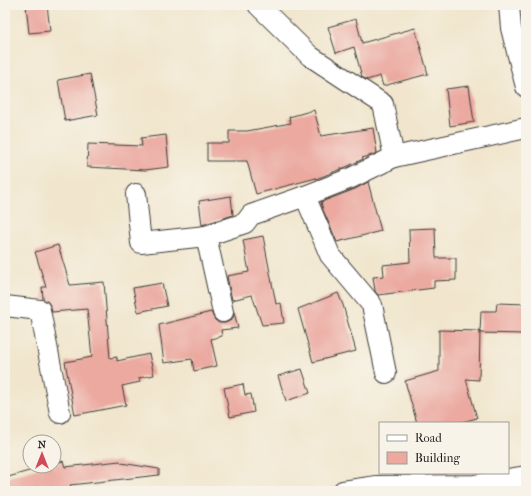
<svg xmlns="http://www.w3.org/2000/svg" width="531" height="496" viewBox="0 0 531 496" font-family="'IM FELL French Canon',serif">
	<rect width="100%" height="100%" fill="#f7f3e8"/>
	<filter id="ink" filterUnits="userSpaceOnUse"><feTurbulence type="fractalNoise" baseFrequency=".025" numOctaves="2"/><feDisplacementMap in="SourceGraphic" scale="8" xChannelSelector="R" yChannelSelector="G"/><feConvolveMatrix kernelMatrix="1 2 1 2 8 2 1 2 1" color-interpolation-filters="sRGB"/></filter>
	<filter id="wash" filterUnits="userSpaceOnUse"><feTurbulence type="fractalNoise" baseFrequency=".012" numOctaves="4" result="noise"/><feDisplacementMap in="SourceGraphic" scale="16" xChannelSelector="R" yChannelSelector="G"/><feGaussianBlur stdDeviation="0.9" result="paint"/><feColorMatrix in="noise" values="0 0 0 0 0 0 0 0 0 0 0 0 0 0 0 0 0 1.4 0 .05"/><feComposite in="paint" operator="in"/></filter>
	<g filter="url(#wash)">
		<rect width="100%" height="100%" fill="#f1e6cd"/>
		<g id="blocks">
			<g fill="#eba9a0">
				<polygon points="26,5 47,5 50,31 29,33"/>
				<polygon points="356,19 362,43 415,28 428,74 383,86 380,76 367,80 362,77 354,47 336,53 328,27"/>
				<polygon points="90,74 98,115 65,121 58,80"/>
				<polygon points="469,86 474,122 450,126 446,89"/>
				<polygon points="314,110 321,136 373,128 377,153 369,156 362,158 363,159 346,167 316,179 316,178 256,194 247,161 207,161 207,143 229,143 229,131 247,131 291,123 289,117"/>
				<polygon points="166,135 169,167 145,170 87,167 88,144 142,146 141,138"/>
				<polygon points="368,182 381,231 337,242 323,210 321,202 355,189"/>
				<polygon points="231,196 233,215 202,225 199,201"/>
				<polygon points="435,228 436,258 456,258 456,280 434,281 434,288 378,295 375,291 373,277 384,276 383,265 410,262 409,229"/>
				<polygon points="263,236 276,304 281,303 284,323 262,325 252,295 232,300 227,276 249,272 243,240"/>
				<polygon points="58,245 70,285 104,282 110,358 117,357 117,361 149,354 154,375 139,378 140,382 122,386 126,405 75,415 65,362 92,357 87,309 52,312 51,307 48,302 43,299 42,287 46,287 35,252"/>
				<polygon points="162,283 167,306 138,312 133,288"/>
				<polygon points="338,293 343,305 356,351 313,362 298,309"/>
				<polygon points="497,303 526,304 525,334 480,333 481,311 496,311"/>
				<polygon points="211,312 215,320 219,323 225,323 231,320 234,316 234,312 238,328 221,330 222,336 211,339 217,366 194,371 192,359 164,363 159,325"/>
				<polygon points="439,330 480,331 479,380 466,379 477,418 459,423 417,423 405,381 439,371"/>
				<polygon points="302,369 310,393 286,401 278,376"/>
				<polygon points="243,384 245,395 251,394 254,412 230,417 224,388"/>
				<polygon points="63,461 65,467 120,461 121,463 159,469 159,475 70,485 72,491 5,491 5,478 46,466 54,466 54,464"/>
			</g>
		</g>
	</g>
	<g filter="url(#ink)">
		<use href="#blocks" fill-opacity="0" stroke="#3c3a37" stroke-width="1"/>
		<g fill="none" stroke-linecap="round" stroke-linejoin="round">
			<g stroke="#3c3a37" stroke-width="22">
				<g id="minor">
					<polyline points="258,5 310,56 383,104 394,157"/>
					<polyline points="509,5 511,28 526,87"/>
					<polyline points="136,194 141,243 206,236 245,223 251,215 305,196 351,178 394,157 526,128"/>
					<polyline points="305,196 330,255 372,305 386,373"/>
					<polyline points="206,236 223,312"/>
					<polyline points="5,306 40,310 60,413"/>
					<polyline points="343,491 377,486 474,485 526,476"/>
				</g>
			</g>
			<use href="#minor" stroke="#fff" stroke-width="20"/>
		</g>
	</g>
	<rect width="531" height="496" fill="none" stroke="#f7f3e8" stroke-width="20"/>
	<rect x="379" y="422" width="130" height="52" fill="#f7f3e8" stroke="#9f9d96"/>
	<rect x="387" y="435" width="20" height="6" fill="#ffffff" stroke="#9f9d96"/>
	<text x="415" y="442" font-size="12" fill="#1c1c1c">Road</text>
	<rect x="387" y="452" width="20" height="12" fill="#eba9a0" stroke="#9f9d96"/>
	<text x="415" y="462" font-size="12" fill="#1c1c1c">Building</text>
	<g transform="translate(42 454)"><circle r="19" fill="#f7f3e8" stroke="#9f9d96"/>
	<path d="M0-3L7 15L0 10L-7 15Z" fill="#d1495b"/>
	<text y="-6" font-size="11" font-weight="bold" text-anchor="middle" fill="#1c1c1c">N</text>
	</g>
</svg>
